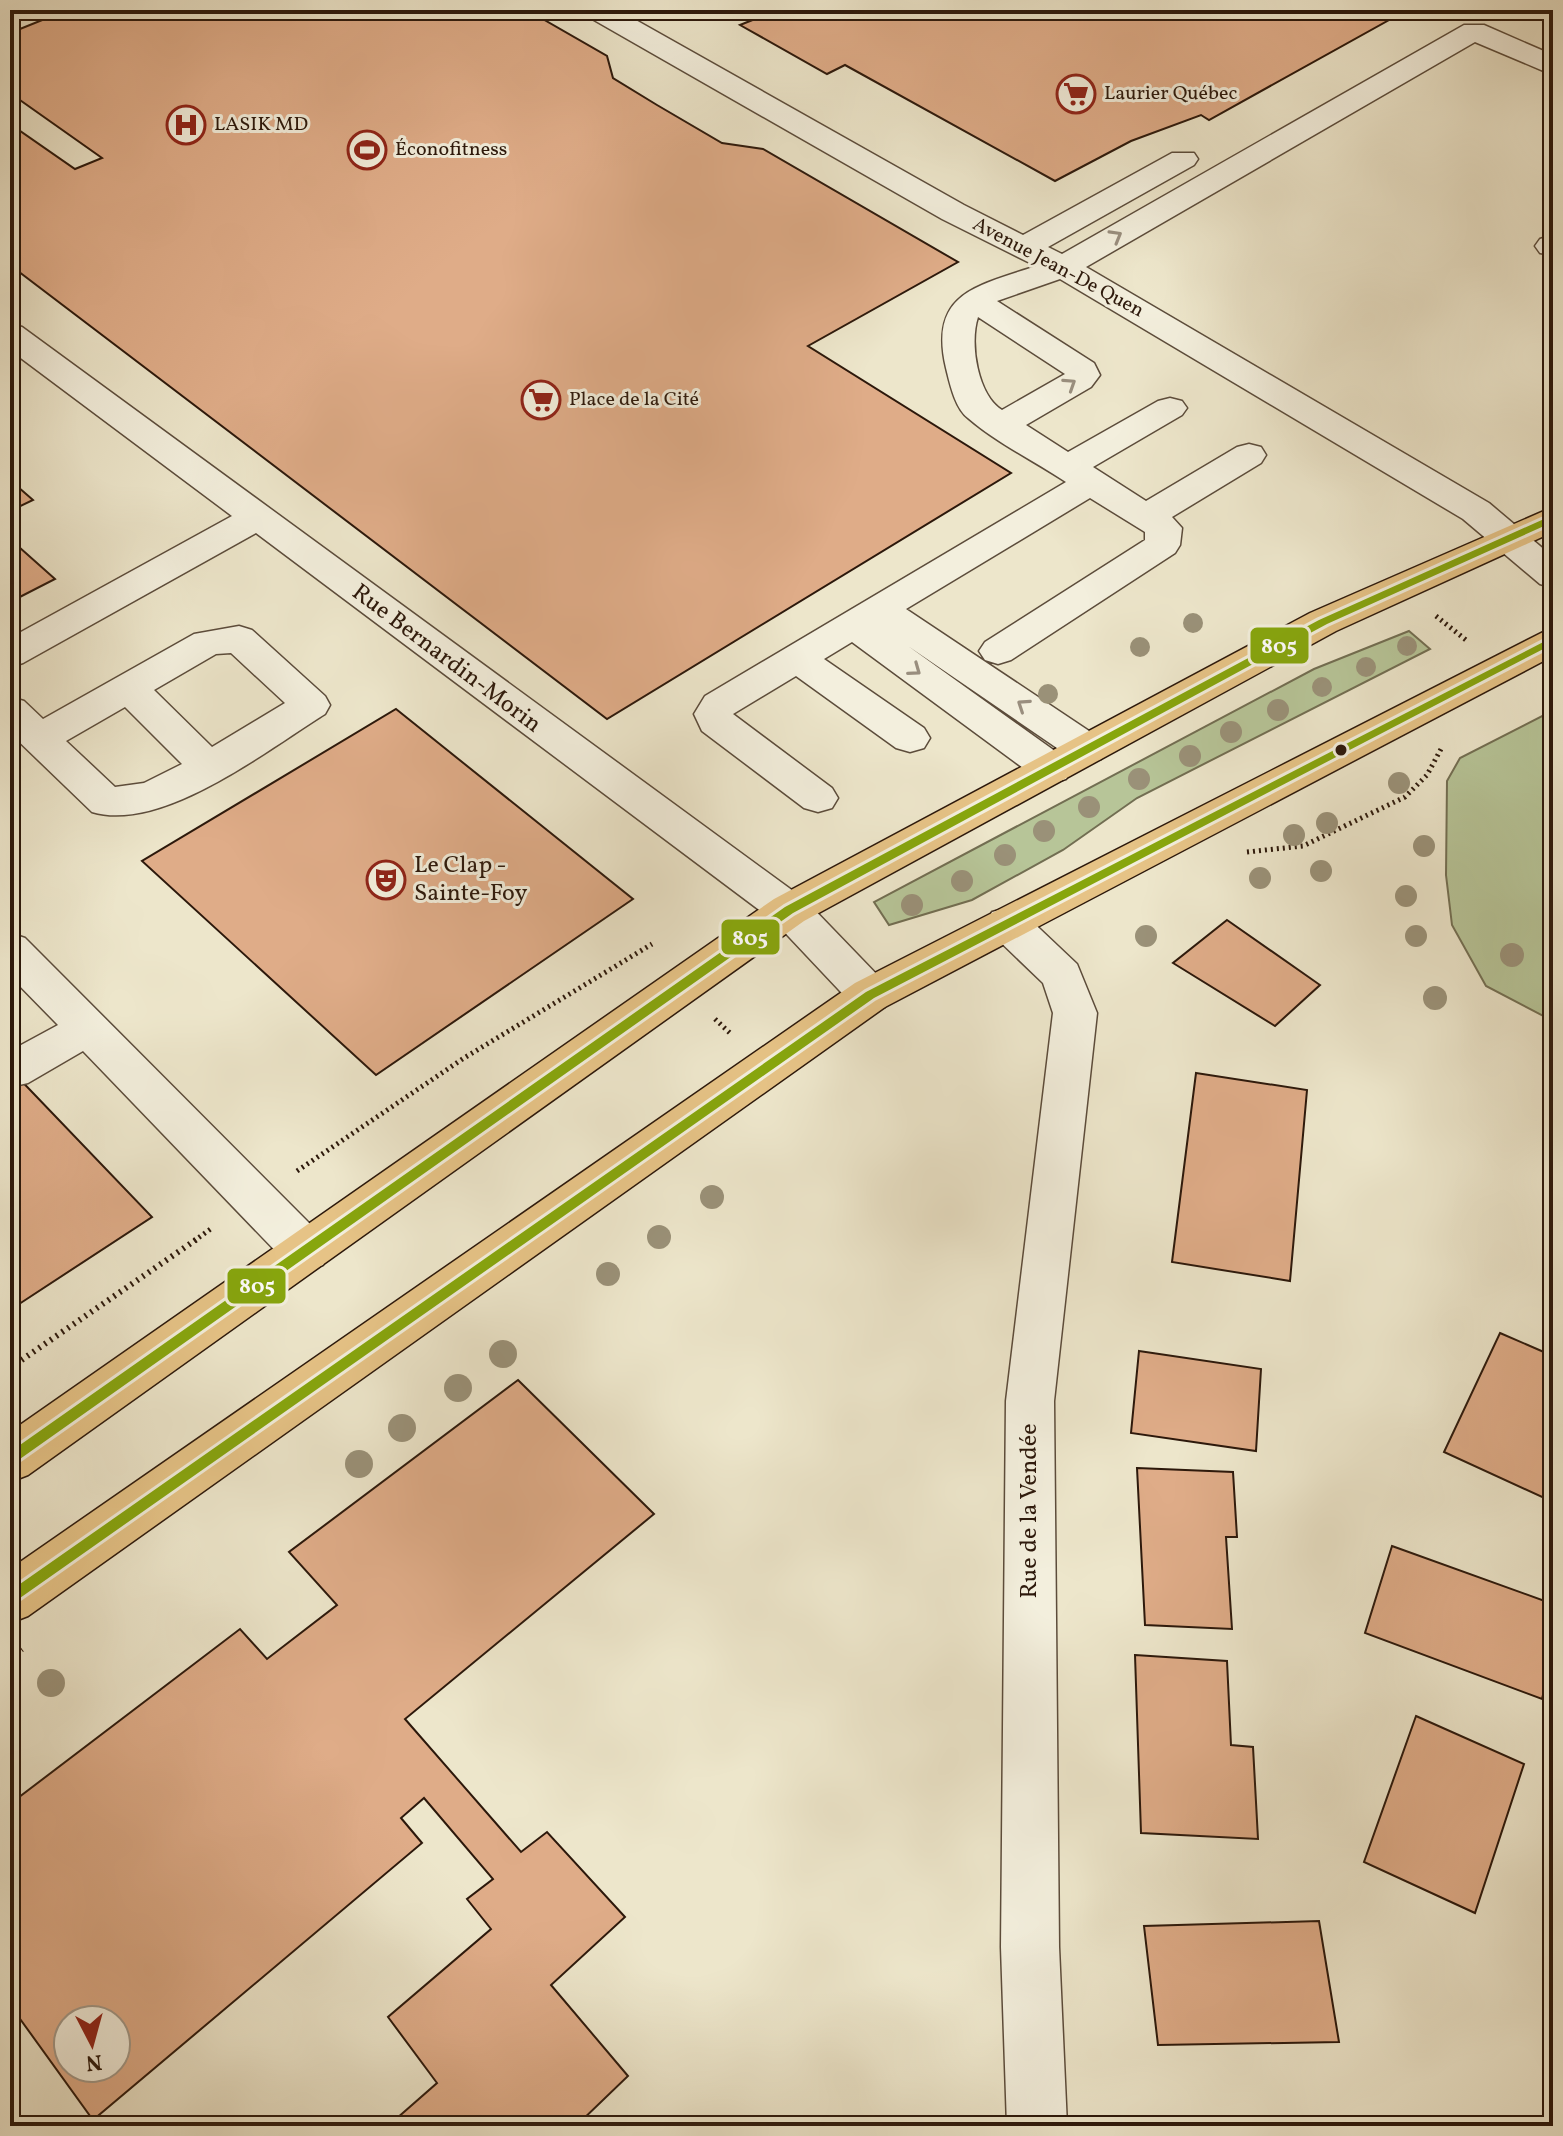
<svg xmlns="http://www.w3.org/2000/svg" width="1563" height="2136" viewBox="0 0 1563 2136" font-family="Vollkorn,serif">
	<rect width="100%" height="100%" fill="#ede6cb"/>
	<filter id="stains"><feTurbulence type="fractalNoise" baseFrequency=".0025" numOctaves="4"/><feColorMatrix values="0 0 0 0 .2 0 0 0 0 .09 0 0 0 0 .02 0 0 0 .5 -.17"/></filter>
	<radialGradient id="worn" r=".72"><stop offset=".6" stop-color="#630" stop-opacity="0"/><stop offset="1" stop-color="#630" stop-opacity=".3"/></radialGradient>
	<g fill="#b7c598" stroke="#726e52" stroke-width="2">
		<polygon points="1409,631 1430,649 1137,798 1063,850 972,900 889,925 874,902 1314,669"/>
		<polygon points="1550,712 1553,712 1553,1021 1486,986 1452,925 1446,875 1447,781 1460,758"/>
	</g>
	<g fill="#dfac88" stroke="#2c180b" stroke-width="2" fill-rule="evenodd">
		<polygon points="67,10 527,10 607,56 613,78 657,105 722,143 763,149 958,262 808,346 1011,473 607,719 10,265 10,124 75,169 102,158 10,93 10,33"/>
		<polygon points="747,10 1407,10 1209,120 1201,115 1131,141 1055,181 845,65 827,74 740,25 760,17"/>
		<polygon points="10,480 33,500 10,511"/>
		<polygon points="10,539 55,579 10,602"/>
		<polygon points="396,709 633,899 376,1075 142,861"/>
		<polygon points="1227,920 1320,985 1275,1026 1173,963"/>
		<polygon points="10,1069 152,1217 10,1310"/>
		<polygon points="1196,1073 1307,1090 1290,1281 1172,1262"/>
		<polygon points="1500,1333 1553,1356 1553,1502 1444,1452"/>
		<polygon points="1139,1351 1261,1369 1256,1451 1131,1433"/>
		<path d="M518,1380L654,1514L405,1719L521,1852L547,1832L625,1917L551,1985L628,2076L576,2126H388L437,2083L388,2017L491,1929L467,1899L493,1879L424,1798L401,1818L422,1843L93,2120L10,2005V1804L240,1629L267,1659L337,1605L289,1552ZM68,2020H116V2068H68Z"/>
		<polygon points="1137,1468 1233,1472 1237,1537 1226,1537 1232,1629 1145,1625"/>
		<polygon points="1392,1546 1553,1604 1553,1654 1542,1699 1365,1633"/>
		<polygon points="1135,1655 1227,1661 1231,1745 1253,1747 1258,1839 1141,1833"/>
		<polygon points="1416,1716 1524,1764 1475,1913 1364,1862"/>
		<polygon points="1319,1921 1339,2042 1158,2045 1144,1926"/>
	</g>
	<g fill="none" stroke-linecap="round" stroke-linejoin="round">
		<g stroke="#5c4c3b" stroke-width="3">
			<g id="minor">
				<path d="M583,10H618L964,205L1023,235L1172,153H1194L1198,159L1194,165L1048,247L1062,254L1464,25H1484L1553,55V75L1475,42L1086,267L1489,503L1553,557V588L1540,584L1463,519L1060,279L997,301L1094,363L1100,375L1091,387L1026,425L1068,452L1158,401L1170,398L1182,401L1187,408L1182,415L1093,467L1146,501L1237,447L1249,444L1261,447L1266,455L1261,463L1172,517L1182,528L1180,545L1175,553L1011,660L998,664L985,660L979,651L985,642L1145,540V532L1090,498L906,609L1101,739L1107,749L1101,759L1087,763L1073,759L908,646L1066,759L1072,769L1066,779L1052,783L1038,779L852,642L824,659L924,728L930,738L924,748L910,752L896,748L796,676L733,714L832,788L838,798L832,808L818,812L804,808L702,731L694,714L705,696L1066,482C1034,461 997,443 968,418C955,408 950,384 946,368C928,292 978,286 1036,266L942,219L587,16ZM978,317L1065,374L1002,410C978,395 969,344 978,317Z"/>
				<polygon points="1553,235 1553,255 1540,253 1535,246 1540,239"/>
				<polygon points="10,324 22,327 804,899 885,983 891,995 885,1007 870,1011 855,1007 774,921 256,533 23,663 10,667 10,638 232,516 10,350"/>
				<path d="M239,626L252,630L325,696L330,705L325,714C267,750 162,833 92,812L10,733V697L24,701L43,719L194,634ZM231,653L285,703L212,747L154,690L216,654ZM125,707L182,764L144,783L115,787L66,741Z"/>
				<polygon points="1007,908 1022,912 1077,964 1097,1013 1054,1401 1059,1947 1067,2126 1007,2126 1001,1947 1006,1401 1053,1013 1043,983 992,934 986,923 992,912"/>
				<polygon points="10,933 25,938 323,1237 329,1251 323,1265 306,1270 289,1265 83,1051 28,1083 10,1087 10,1051 58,1025 10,976"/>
			</g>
		</g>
		<g stroke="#2c180b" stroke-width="3">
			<g id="major">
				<polygon points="1553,507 1553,532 1336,631 804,921 28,1475 10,1482 10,1432 774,899 1310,613"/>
				<polygon points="1553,627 1553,656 885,1007 28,1616 10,1623 10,1569 855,983"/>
			</g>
		</g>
		<g stroke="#2c180b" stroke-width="5" stroke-dasharray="2 4" stroke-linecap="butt">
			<polyline points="1436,616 1466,640"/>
			<polyline points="1247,852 1303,846 1405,797 1427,775 1441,749"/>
			<polyline points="715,1019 731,1034"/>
			<polyline points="297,1171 464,1058 652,944"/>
			<polyline points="194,1241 212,1228"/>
		</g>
		<g stroke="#2c180b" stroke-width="6" stroke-dasharray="2 5" stroke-linecap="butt">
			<polyline points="10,1368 197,1239"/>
			<polyline points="10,1658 22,1649"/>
		</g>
		<use href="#minor" fill="#f3efdd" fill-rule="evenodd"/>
		<use href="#major" fill="#e6c386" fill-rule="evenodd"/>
		<g stroke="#f3efdd" stroke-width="6">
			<g id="bus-1">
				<polygon points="1553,515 1553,522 1327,624 793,913 10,1466 10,1452 785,907 1319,620"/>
				<polygon points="1553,637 1553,644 874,998 10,1605 10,1591 866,992"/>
			</g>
		</g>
		<use href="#bus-1" fill="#87a60d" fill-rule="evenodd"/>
	</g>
	<g fill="#9a9178">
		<circle cx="1193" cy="623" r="10"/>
		<circle cx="1407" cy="646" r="10"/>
		<circle cx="1140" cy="647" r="10"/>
		<circle cx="1366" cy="667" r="10"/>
		<circle cx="1322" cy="687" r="10"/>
		<circle cx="1048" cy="694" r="10"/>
		<circle cx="1278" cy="710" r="11"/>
		<circle cx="1231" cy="732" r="11"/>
		<circle cx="1190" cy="756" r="11"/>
		<circle cx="1139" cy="779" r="11"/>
		<circle cx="1399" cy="783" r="11"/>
		<circle cx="1089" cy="807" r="11"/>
		<circle cx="1327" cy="823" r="11"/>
		<circle cx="1044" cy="831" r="11"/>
		<circle cx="1294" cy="835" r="11"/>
		<circle cx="1424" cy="846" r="11"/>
		<circle cx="1005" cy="855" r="11"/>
		<circle cx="1321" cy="871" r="11"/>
		<circle cx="1260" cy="878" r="11"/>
		<circle cx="962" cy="881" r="11"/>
		<circle cx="1406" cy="896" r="11"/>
		<circle cx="912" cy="905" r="11"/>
		<circle cx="1146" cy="936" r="11"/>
		<circle cx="1416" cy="936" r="11"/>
		<circle cx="1512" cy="955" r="12"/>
		<circle cx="1435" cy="998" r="12"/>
		<circle cx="712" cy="1197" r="12"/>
		<circle cx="659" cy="1237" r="12"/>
		<circle cx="608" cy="1274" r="12"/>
		<circle cx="503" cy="1354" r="14"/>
		<circle cx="458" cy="1388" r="14"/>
		<circle cx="402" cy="1428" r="14"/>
		<circle cx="359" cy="1464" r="14"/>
		<circle cx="51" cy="1683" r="14"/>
	</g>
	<defs><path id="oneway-chevron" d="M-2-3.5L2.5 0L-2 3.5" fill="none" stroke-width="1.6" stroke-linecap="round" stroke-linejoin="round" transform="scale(2)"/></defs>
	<g stroke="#998e7e">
		<use href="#oneway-chevron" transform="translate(1116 236) rotate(-30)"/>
		<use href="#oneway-chevron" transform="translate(1070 384) rotate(-33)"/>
		<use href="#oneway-chevron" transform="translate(915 670) rotate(36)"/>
		<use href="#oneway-chevron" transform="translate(1023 705) rotate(-146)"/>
	</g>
	<defs>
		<g id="supermarket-ring" transform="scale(2)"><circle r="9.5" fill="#f3efdd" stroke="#8f2418" stroke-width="1.5"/><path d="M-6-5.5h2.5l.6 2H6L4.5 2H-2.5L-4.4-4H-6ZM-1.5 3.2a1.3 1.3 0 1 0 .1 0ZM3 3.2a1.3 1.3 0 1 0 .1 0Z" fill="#8f2418"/></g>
		<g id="hospital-ring" transform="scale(2)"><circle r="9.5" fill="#f3efdd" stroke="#8f2418" stroke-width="1.5"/><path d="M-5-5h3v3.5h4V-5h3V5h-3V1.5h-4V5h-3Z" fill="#8f2418"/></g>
		<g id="stadium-ring" transform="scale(2)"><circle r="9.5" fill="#f3efdd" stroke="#8f2418" stroke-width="1.5"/><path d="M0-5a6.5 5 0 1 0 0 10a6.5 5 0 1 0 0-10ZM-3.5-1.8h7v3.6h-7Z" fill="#8f2418"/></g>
		<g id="theatre-ring" transform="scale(2)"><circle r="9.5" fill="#f3efdd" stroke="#8f2418" stroke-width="1.5"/><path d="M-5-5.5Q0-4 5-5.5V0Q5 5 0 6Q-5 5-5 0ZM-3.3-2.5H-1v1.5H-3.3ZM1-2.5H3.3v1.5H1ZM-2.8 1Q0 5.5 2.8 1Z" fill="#8f2418"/></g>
	</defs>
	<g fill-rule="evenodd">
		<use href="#supermarket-ring" x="1076" y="94"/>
		<use href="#hospital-ring" x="186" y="125"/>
		<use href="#stadium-ring" x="367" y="150"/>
		<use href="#supermarket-ring" x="541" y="400"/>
		<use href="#theatre-ring" x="386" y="880"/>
	</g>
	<circle fill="#2c180b" stroke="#f3efdd" stroke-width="3" cx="1341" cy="750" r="7"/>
	<g text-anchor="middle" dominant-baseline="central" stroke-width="6" stroke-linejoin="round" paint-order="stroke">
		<g font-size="20" fill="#2c180b" stroke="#f3efdd" text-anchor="start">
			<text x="1104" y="94">Laurier Québec</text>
			<text x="214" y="125">LASIK MD</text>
			<text x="395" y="150">Éconofitness</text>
			<text x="569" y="400">Place de la Cité</text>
		</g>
		<g font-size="20" fill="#2c180b" stroke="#f3efdd">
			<text transform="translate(1058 268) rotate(28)">Avenue Jean-De Quen</text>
		</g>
		<g font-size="24" fill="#2c180b" stroke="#f3efdd">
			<text transform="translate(446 659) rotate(37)">Rue Bernardin-Morin</text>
			<text transform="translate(1030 1511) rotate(-90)">Rue de la Vendée</text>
		</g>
		<g font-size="24" fill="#2c180b" stroke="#f3efdd" text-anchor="start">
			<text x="414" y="866">Le Clap -<tspan x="414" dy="28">Sainte-Foy</tspan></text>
		</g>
	</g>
	<g stroke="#f3efdd" stroke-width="3">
		<rect x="1249" y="626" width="61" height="39" rx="8" fill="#87a60d"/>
		<rect x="720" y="918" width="61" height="38" rx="8" fill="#87a60d"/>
		<rect x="226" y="1267" width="61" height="38" rx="8" fill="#87a60d"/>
	</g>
	<g font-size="22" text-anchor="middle" font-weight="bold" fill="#fff">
		<text x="1279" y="653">805</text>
		<text x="750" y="945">805</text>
		<text x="257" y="1293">805</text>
	</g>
	<rect width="1563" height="2136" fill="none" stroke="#ede6cb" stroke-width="40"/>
	<rect x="12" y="12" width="1539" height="2112" fill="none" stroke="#2c180b" stroke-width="4"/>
	<rect x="20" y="20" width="1523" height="2096" fill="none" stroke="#2c180b" stroke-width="2"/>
	<g transform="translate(92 2044) rotate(174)"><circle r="38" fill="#f3efdd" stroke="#a39989" stroke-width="2"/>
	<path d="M0-6L14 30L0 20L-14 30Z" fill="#8f2418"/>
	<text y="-12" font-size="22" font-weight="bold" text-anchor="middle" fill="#2c180b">N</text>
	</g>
	<rect width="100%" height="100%" filter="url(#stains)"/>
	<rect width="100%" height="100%" fill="url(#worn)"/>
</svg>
